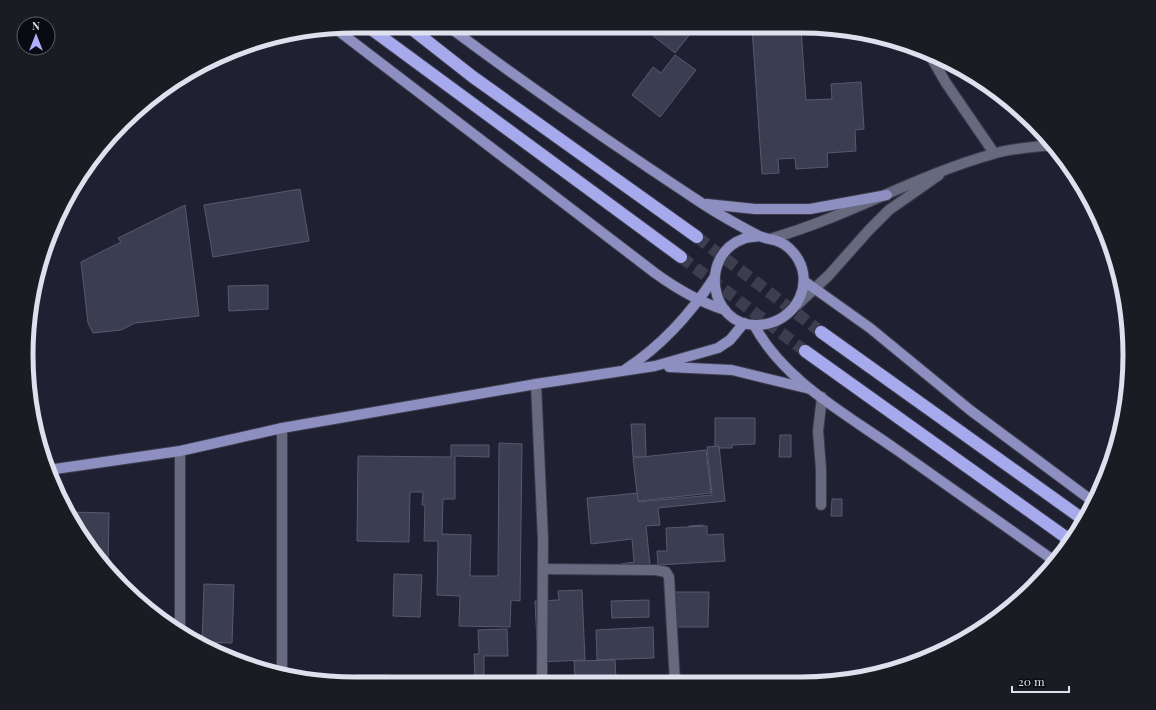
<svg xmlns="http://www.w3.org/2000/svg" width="1156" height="710" viewBox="0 0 1156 710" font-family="'Playfair Display',serif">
	<rect width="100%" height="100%" fill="#1f2032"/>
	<g fill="#3b3d51" stroke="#58596f">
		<polygon points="650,28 695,28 675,53 647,31"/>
		<polygon points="752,28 801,29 806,100 832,99 831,84 861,82 864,129 855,130 856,151 827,153 828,167 796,169 795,158 778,159 779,173 762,174"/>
		<polygon points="675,55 696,70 660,117 632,95 653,67 661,73"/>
		<polygon points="300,189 309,241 213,257 204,205"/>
		<polygon points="185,205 199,316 135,323 121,330 93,333 88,323 81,262 121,242 118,238"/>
		<polygon points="268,285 268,309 229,311 228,286"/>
		<polygon points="715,418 755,418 755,444 732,445 732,448 715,448"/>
		<polygon points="631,424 645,424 646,457 633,457"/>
		<polygon points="780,435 791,435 791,457 779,457"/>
		<polygon points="499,443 522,444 520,601 511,600 510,627 459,626 460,596 437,595 438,541 424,541 425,505 422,505 423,492 410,492 409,542 357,541 358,456 451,457 451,445 489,445 489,457 455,456 455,499 443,499 442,534 471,535 470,576 498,576"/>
		<polygon points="719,446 725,501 658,508 660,525 646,526 650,565 622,568 621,564 634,562 632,539 591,544 587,498 638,493 639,502 712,495 707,447"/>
		<polygon points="706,450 711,493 638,501 633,458"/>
		<polygon points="832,499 842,499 842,516 831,516"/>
		<polygon points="69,512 109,513 108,566 82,538"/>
		<polygon points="703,525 703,532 689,532 689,526"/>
		<polygon points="707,526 707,535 723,534 725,561 658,565 657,551 667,551 666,528"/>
		<polygon points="394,574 422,575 420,617 393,616"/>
		<polygon points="204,584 234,585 232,643 202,642"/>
		<polygon points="582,590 585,660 538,662 535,601 559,600 558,591"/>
		<polygon points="675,592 709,592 708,627 675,627"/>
		<polygon points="649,600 649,617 612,618 611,601"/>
		<polygon points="653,627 654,658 597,660 596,630"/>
		<polygon points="507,629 508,656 484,656 484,675 475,676 474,654 479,654 478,630"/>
		<polygon points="615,660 616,679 656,677 656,683 575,682 574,661"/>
		<polygon points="356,675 386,675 386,682 356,681"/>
		<rect x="440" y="677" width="26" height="5"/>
	</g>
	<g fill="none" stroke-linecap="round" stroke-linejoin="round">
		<g stroke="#3c3d4e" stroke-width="12" stroke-dasharray="12 6" stroke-linecap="butt">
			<polyline points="697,237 821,332"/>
			<polyline points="681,257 805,351"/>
		</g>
		<g stroke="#3c3d4c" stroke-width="12">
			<g id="street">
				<polyline points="928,52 946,83 994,153"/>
				<polyline points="536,384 543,540 542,682"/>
				<polyline points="282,428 282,673"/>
				<polyline points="821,505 821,469 818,431 822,397"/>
				<polyline points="543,569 656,570 666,572 669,577 675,683"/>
				<polyline points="180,631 180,451"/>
			</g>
		</g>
		<g stroke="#3c3d4c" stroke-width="12">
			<g id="secondary">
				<path d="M773,238C849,216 917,175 993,154C1012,148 1033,147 1053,145"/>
				<polyline points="797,305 829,275 869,230 889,210 939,175"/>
			</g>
		</g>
		<g stroke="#3c3d4c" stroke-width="12">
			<g id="primary">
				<path d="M449,27C531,88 615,146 700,202C718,214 738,225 757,235C769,241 779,238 790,249C820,278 797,325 756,325C709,325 699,255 743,239C748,237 754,237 759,236"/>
				<path d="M336,29L655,273C677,289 699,302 725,310"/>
				<polyline points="707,204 755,209 810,209 887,195"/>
				<polyline points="804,281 870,328 970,410 1095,503"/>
				<path d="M754,325C784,381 846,414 897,450C950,487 1003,525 1056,562"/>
				<polyline points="669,367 732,370 810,389"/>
				<path d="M626,369C661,346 691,313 714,278"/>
				<polyline points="48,470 180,451 282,428 536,384 655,366 718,348 730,340 744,323"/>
			</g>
		</g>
		<g stroke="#3c3d4c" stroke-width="14">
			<g id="highway">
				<polyline points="367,26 681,257"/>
				<polyline points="408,26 473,77 697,237"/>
				<polyline points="821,332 1084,520"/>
				<polyline points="805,351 1071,541"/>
			</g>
		</g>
		<use href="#street" stroke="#67697f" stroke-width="10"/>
		<use href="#secondary" stroke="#67697f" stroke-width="10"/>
		<use href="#primary" stroke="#8d8fc1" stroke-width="10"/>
		<use href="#highway" stroke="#a7a9ed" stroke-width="12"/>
	</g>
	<path d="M0 0H1156V710H0ZM355 33H801A322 322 0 0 1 1123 355V355A322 322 0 0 1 801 677H355A322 322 0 0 1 33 355V355A322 322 0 0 1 355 33Z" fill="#1b1b24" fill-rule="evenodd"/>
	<path fill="none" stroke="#dfe0ed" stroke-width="5" d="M355 33H801A322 322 0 0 1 1123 355V355A322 322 0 0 1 801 677H355A322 322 0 0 1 33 355V355A322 322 0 0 1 355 33Z"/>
	<g transform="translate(36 36)"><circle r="19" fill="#0a0a12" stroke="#5f606a"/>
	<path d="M0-3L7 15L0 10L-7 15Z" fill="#acaffb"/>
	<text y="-6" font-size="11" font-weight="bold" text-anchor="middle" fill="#dfe0ed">N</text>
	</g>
	<path d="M1012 686v6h57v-6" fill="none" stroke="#dfe0ed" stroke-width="2"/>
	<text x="1018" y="686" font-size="12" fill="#dfe0ed" stroke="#0a0a12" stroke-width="3" paint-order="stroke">20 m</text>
</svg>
